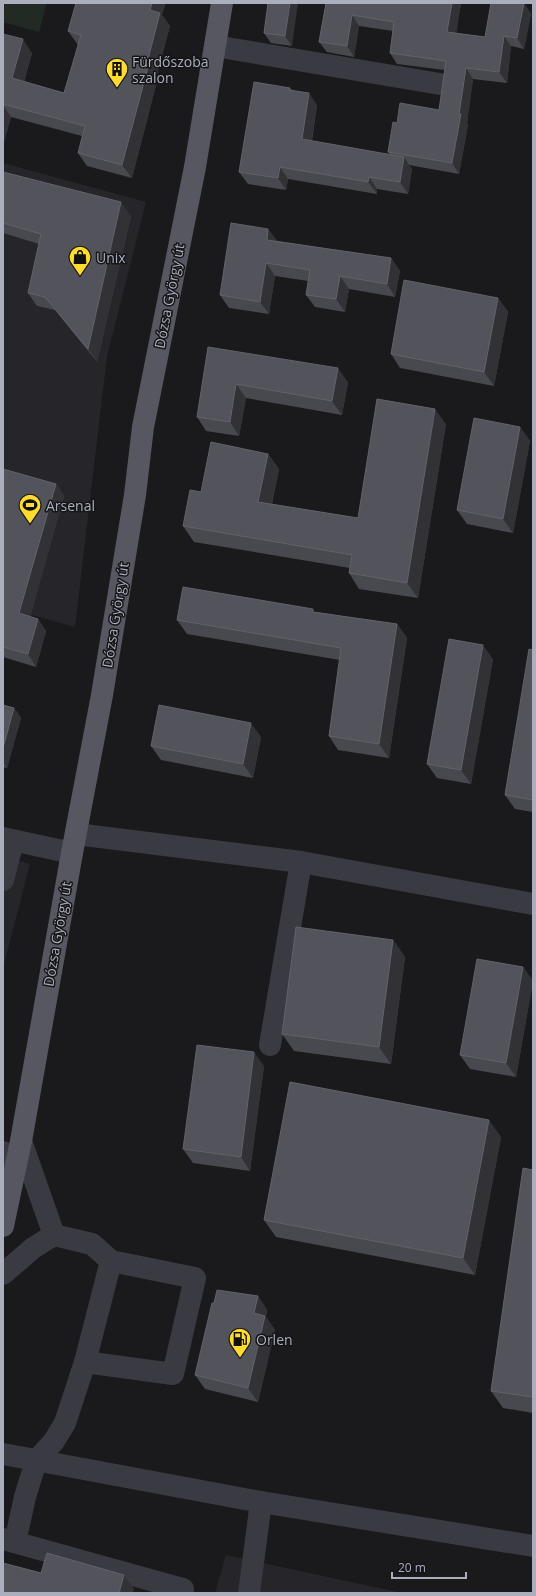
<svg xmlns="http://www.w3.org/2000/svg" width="536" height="1596" viewBox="0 0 536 1596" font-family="'Open Sans',sans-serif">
	<rect width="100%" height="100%" fill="#1a1a1c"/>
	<g fill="#262529">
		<polygon points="3,163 146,202 107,356 75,627 3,607"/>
		<polygon points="3,856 30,864 3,968"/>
		<polygon points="226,1555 402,1593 215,1593"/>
	</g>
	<polygon fill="#212b24" points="3,3 47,3 39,32 3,22"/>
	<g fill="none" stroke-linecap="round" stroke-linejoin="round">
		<g stroke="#3a3a42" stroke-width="22">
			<polyline points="215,46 440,84"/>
			<polyline points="76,834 301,862 533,904"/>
			<polyline points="3,838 72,853"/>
			<polyline points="3,880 13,841"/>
			<polyline points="270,1045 301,862"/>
			<polyline points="21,1141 54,1235"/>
			<polyline points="3,1152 17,1163"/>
			<polyline points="3,1274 33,1248 54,1235 92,1244 111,1261 195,1278 173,1374 85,1362"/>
			<polyline points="3,1454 261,1502 533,1546"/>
			<polyline points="3,1539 183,1589"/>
			<polyline points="15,1542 25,1497 36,1461 54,1441 65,1423 85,1362 111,1261"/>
			<polyline points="249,1593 261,1502"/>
		</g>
		<polyline stroke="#565761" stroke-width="22" points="3,1226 21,1141 72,853 102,695 135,495 143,427 195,167 222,3"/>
	</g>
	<g fill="#48494f">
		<polygon points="268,3 292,46 271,43 264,33"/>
		<polygon points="326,3 461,3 456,33 485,37 524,3 531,14 524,49 511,46 507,83 473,79 467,123 468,125 459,174 409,165 412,169 408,194 377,189 377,194 288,179 286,190 248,184 239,172 290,88 292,90 317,105 312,141 390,155 388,152 397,123 439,110 445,70 397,64 390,53 393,31 359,26 354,57 327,52 319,42"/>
		<polygon points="85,4 162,15 170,26 156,78 157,81 132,178 87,166 78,153 82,136 11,117 3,145 3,34 32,53 24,82 64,93 78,45 68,31"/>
		<polygon points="3,172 131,216 97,362 55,310 37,306 28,293 39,244 3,233"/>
		<polygon points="268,229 277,241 391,258 400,271 395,297 349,289 345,312 315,307 306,295 308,281 275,276 269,314 229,308 220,295"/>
		<polygon points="498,298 508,312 494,386 400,368 391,354"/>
		<polygon points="208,347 348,382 342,415 246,398 239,436 206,431 197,417"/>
		<polygon points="446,424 418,598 359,589 349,573 350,568 194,542 183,526 201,492 268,454 279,469 272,504 358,518"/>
		<polygon points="520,427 530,441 513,533 467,524 457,510"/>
		<polygon points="3,469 56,484 64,496 30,617 38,619 46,631 36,667 3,657"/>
		<polygon points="316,612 397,624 407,638 389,758 338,750 329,736 340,660 187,634 177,620"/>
		<polygon points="533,650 533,812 515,809 505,795"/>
		<polygon points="493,659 471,784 437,778 427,764"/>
		<polygon points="3,705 14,708 21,718 7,768 3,767"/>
		<polygon points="261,737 253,778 161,760 151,746"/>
		<polygon points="393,940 405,957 391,1064 294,1051 282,1034"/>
		<polygon points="523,967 533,981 516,1077 470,1069 460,1055"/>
		<polygon points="264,1066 250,1171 193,1163 183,1149"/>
		<polygon points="501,1137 475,1275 276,1237 264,1220"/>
		<polygon points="533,1170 533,1413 503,1408 491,1391"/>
		<polygon points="258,1296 267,1310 266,1317 275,1330 258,1402 205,1389 195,1375 214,1303"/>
	</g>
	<g fill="#313136">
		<polygon points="152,3 166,3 162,15 170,26 156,78 157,81 132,178 122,165 146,67 150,10"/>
		<polygon points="290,3 298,3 292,46 285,36"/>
		<polygon points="452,3 461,3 455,42 447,32"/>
		<polygon points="524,3 531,14 524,49 517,38"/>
		<polygon points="352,15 359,26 354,57 347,46"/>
		<polygon points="504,36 511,46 507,83 499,72"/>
		<polygon points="23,39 32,53 21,92 12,78"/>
		<polygon points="466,68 473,79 467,123 468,125 459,174 452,163"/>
		<polygon points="309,93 317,105 310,151 302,139"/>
		<polygon points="3,105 11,117 3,145"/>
		<polygon points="404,157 412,169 408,194 400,182"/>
		<polygon points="280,167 288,179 286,190 278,178"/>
		<polygon points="369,177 377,189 377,194 368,182"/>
		<polygon points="121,202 131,216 97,362 88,349"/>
		<polygon points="268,229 277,242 267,240"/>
		<polygon points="391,258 400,271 395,297 387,284"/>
		<polygon points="266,263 275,276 269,314 260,302"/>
		<polygon points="340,276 349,289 345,312 336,299"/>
		<polygon points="498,298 508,312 494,386 484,372"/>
		<polygon points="338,368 348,382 342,415 332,401"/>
		<polygon points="236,384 246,398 239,436 230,422"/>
		<polygon points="435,409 446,424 418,598 407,583"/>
		<polygon points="520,427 530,441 513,533 503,519"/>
		<polygon points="268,454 279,469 269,517 258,502"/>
		<polygon points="56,484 64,496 28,626 19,613"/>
		<polygon points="38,619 46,631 36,667 28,654"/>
		<polygon points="397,624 407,638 389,758 379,744"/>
		<polygon points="483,645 493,659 471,784 461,770"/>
		<polygon points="14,708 21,718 7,768 3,762 3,748"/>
		<polygon points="251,723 261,737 253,778 243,764"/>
		<polygon points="393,940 405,957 391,1064 379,1047"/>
		<polygon points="523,967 533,981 516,1077 506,1063"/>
		<polygon points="254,1052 264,1066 250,1171 241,1157"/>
		<polygon points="489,1120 501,1137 475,1275 463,1258"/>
		<polygon points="258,1296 267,1310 266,1317 275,1330 258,1402 248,1388 254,1313"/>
		<polygon points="124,1575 134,1589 133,1593 119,1593"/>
	</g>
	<g fill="#53545b" stroke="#61626a">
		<polygon points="76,3 82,3 85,4 86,3 152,3 150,10 160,13 146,67 148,67 122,165 78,153 85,126 3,104 3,34 23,39 12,78 64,93 81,35 68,31"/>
		<polygon points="268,3 290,3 285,36 264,33"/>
		<polygon points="326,3 452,3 447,32 485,37 491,3 524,3 517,38 504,36 499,72 466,68 459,114 461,114 452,163 388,152 393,122 397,123 400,103 439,110 446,61 390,53 394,22 352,15 347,46 319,42"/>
		<polygon points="254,82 290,88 289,90 309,93 302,139 404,157 400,182 369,177 368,182 280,167 278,178 239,172"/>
		<polygon points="3,172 121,202 88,349 45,297 28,293 41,234 3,223"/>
		<polygon points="231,223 268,229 267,240 391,258 387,284 340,276 336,299 306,295 310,270 266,263 260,302 220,295"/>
		<polygon points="404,280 498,298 484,372 391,354"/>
		<polygon points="208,347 338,368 332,401 236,384 230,422 197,417"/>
		<polygon points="377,399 435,409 407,583 349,573 352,555 183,526 190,490 201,492 211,442 268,454 258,502 358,518"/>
		<polygon points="474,418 520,427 503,519 457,510"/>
		<polygon points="3,469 56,484 19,613 38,619 28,654 3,647"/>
		<polygon points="183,587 313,609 313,612 397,624 379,744 329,736 341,648 177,620"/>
		<polygon points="449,639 483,645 461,770 427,764"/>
		<polygon points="529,649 533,650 533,800 505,795"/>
		<polygon points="3,705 14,708 3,748"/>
		<polygon points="159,705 251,723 243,764 151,746"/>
		<polygon points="296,927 393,940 379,1047 282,1034"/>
		<polygon points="477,959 523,967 506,1063 460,1055"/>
		<polygon points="197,1045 254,1052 241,1157 183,1149"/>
		<polygon points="290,1082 489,1120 463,1258 264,1220"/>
		<polygon points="523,1168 533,1170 533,1397 491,1391"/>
		<polygon points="217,1290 258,1296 254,1313 265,1316 248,1388 195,1375 212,1303 214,1303"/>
		<polygon points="47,1553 124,1575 119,1593 3,1593 3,1563 41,1573"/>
	</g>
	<defs>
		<g id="building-pin" transform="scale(1.15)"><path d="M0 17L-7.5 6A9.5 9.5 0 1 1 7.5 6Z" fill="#ffda2f" stroke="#151417"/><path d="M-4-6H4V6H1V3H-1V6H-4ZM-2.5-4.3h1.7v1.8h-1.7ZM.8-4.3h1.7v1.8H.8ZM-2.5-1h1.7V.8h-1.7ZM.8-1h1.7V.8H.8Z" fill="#111"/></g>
		<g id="shop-pin" transform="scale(1.15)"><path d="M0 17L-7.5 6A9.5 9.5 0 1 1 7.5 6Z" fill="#ffda2f" stroke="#151417"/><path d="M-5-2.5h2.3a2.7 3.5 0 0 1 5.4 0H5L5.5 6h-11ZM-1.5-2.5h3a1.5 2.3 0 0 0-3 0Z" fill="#111"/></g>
		<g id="stadium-pin" transform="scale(1.15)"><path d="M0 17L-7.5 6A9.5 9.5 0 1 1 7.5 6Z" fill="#ffda2f" stroke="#151417"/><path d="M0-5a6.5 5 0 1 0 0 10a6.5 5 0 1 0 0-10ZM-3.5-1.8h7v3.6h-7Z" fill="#111"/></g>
		<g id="fuel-pin" transform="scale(1.15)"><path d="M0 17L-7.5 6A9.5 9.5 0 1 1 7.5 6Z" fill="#ffda2f" stroke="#151417"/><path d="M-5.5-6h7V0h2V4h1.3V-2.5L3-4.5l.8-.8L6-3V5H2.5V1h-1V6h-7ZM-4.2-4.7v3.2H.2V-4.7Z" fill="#111"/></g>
	</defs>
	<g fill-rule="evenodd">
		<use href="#building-pin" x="117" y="69"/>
		<use href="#shop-pin" x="80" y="257"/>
		<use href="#stadium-pin" x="30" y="505"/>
		<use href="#fuel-pin" x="240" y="1339"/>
	</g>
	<g text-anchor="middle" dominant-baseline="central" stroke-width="3" stroke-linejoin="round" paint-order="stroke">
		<g font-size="14" fill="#abaebd" stroke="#151417" text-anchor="start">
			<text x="132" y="61">Fürdőszoba<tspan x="132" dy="16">szalon</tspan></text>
			<text x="96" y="257">Unix</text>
			<text x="46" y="505">Arsenal</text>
			<text x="256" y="1339">Orlen</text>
		</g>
		<g font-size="14" fill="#abaebd" stroke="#151417">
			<text transform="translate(169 296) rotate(-79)">Dózsa György út</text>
			<text transform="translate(115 615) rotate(-81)">Dózsa György út</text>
			<text transform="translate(57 934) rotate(-80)">Dózsa György út</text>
		</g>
	</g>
	<rect width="536" height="1596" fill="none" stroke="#abaebd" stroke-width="8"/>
	<path d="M392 1572v6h74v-6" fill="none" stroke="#abaebd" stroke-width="2"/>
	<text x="398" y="1572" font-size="12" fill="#abaebd" stroke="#151417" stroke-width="3" paint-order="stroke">20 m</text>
</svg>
